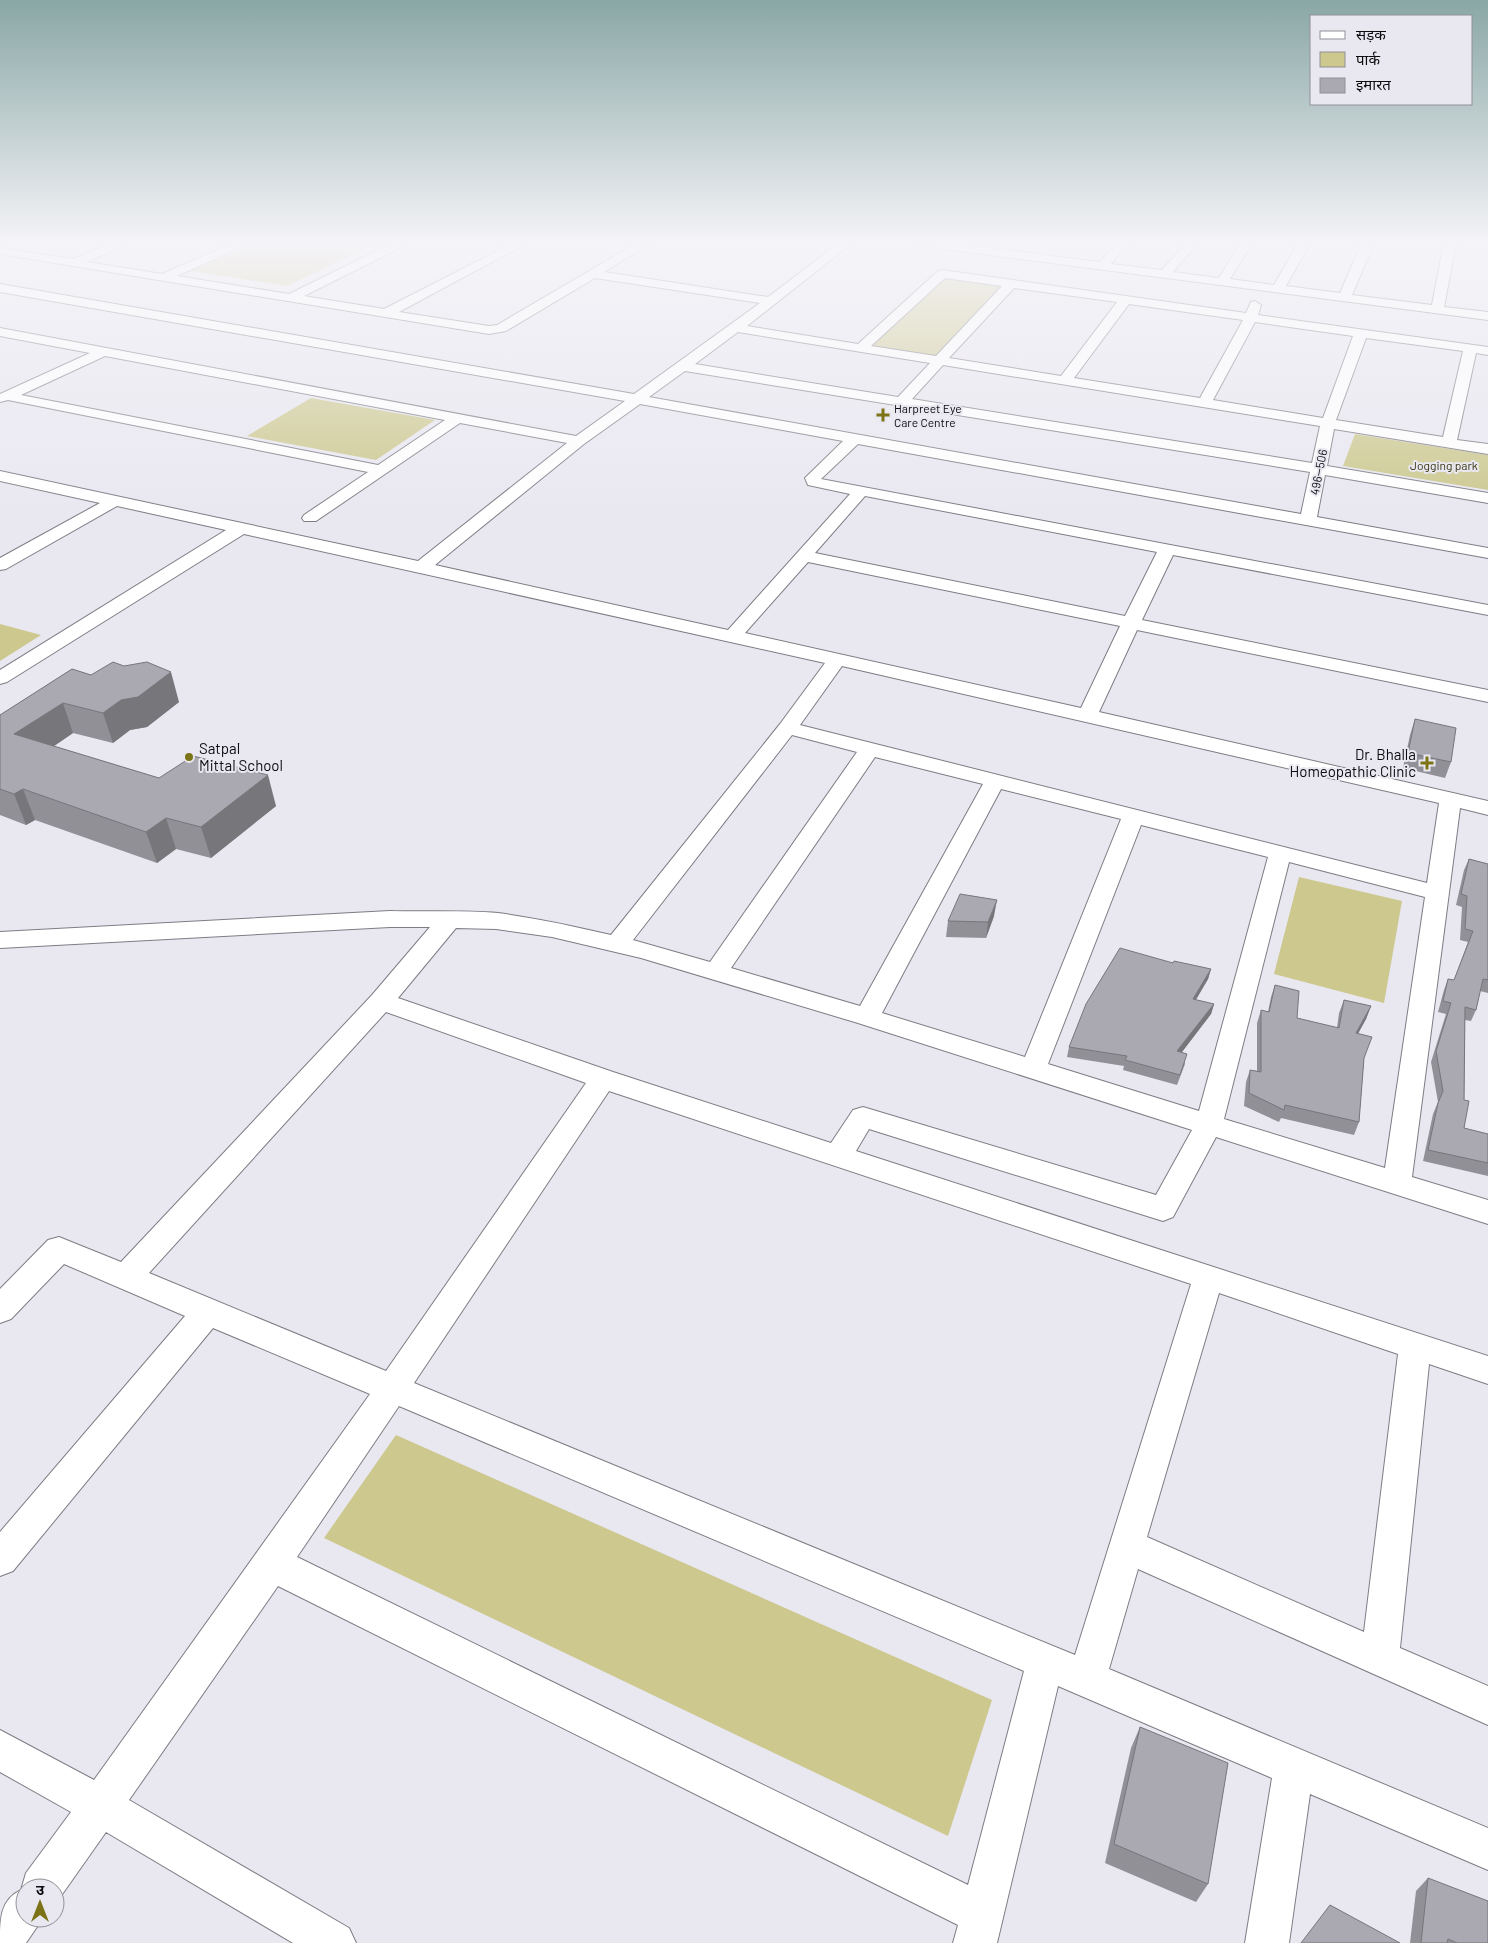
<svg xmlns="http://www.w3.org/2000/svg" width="1488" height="1943" viewBox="0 0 1488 1943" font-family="Barlow,'Noto Sans Devanagari',sans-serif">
	<rect width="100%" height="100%" fill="#e9e7f0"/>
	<g fill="#ccc88e">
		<polygon points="255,243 378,243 287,286 191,271"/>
		<polygon points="946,278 1003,286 934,358 871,347"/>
		<polygon points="311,398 435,420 376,460 247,436"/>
		<polygon points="1355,434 1488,455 1488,490 1343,466"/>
		<polygon points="0,624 41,635 0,661"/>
		<polygon points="1299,877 1402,901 1384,1003 1274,974"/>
		<polygon points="396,1435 992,1700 948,1836 324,1538"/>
	</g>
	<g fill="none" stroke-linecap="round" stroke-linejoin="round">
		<g stroke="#7e7c84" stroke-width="2">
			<g id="minor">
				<path d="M112,243H128L87,262L162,274L233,243H248L246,245L177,276L289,294L393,243H408L406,245L304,296L384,309L513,243H527L399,312L489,326L497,325L637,243H651L604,272L768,297L839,243H852L747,326L858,344L938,271L942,270L1246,313L1251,302L1255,301L1261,305L1258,315L1488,347V355L1476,353L1457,440L1488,444V454L1334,429L1327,466L1488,493V503L1325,475L1317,517L1488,548V558L858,444L821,479L1488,605V615L1173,555L1142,620L1488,690V702L1137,630L1099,712L1488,801V815L1460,808L1412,1177L1488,1200V1224L1216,1137L1173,1217L1163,1221L869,1129L856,1151L1488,1356V1384L1429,1364L1400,1648L1488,1686V1725L1138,1569L1109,1669L1488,1828V1870L1310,1794L1289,1943H1245L1272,1778L1058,1686L997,1943H953L958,1925L278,1586L129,1800L349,1928L356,1943H293L106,1832L56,1903L55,1888H25V1918H43L26,1943H0C0,1919 0,1900 21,1890L26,1873L71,1812L0,1772V1730L94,1780L370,1394L213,1328L13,1571L0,1576V1532L185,1316L64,1264L11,1319L0,1323V1289L48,1240L59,1237L121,1262L372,995L430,927H390L0,948V932L390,911C426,912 462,910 498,913C536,918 573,926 611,935L780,724L825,663L244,534L7,682L0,684V670L226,530L117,506L6,569L0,570V558L100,503L0,481V471L418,561L567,443L460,423L316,521H304L302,518L304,515L368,472L8,400L0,402V394L90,353L0,336V328L576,436L625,401L0,292V284L634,394L760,303L595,278L506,331L489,334L0,254V248L73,259ZM945,278L1002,286L936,356L871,346ZM1014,288L1117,302L1061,376L949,358ZM1129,304L1243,320L1200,398L1074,378ZM1255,322L1353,336L1323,418L1213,400ZM738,332L930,363L898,397L695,364ZM1366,338L1463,351L1443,437L1336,420ZM105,356L445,420L378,465L21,395ZM943,365L1320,426L1312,463L912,399ZM685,371L1310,472L1301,514L649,397ZM640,404L843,441L805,478L808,485L850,494L728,630L435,565L584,444ZM865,496L1157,552L1125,616L815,553ZM808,562L1120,626L1081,708L745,633ZM842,666L1439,803L1427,883L800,725ZM792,735L857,752L710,962L633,940ZM875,757L983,784L860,1006L731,968ZM1001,789L1121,819L1025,1057L882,1013ZM1141,825L1268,857L1199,1111L1048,1064ZM1289,862L1425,897L1385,1168L1224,1119ZM456,928L496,929L552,937L641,958L858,1023L1192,1130L1156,1195L863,1107L853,1110L831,1143L613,1072L398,998ZM386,1012L586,1083L386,1371L149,1273ZM609,1091L1191,1284L1075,1655L414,1383ZM1219,1293L1398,1354L1364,1632L1147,1537ZM399,1406L1024,1671L968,1885L297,1557Z"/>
				<polygon points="915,243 947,243 1100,262 1117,243 1129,243 1111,264 1162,270 1186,243 1198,243 1173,272 1219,278 1240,243 1252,243 1230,279 1274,285 1298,243 1310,243 1286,286 1340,293 1362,243 1374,243 1352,295 1432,305 1444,243 1456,243 1444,307 1488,312 1488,320 921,246"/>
			</g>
		</g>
		<use href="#minor" fill="#fff" fill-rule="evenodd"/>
	</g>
	<g fill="#929097">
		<polygon points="72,669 179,702 147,727 130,730 113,743 73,733 54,746 159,778 276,806 211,858 176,849 157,863 35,820 26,825 0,815 0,715"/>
		<polygon points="1415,719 1451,762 1445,778 1403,768 1410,735"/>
		<polygon points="1469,859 1488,864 1488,993 1480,991 1476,1010 1471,1021 1465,1020 1464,1128 1488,1134 1488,1176 1423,1161 1433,1114 1438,1102 1431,1062 1446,1014 1438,1012 1444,990 1448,979 1454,980 1468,942 1460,940 1462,907 1456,905 1464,870"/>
		<polygon points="994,916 986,938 946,937 948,921"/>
		<polygon points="1173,963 1211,969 1208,979 1196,1000 1214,1004 1211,1014 1182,1052 1185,1064 1177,1085 1123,1070 1124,1066 1067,1057 1069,1047"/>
		<polygon points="1275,985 1297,1018 1337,1028 1339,1013 1344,1000 1371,1006 1366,1019 1358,1033 1364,1058 1359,1122 1354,1135 1281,1118 1279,1122 1244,1106 1246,1082 1250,1070 1257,1071 1257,1023 1261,1010 1268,1012 1271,997"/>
		<polygon points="1140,1727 1208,1884 1196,1902 1105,1863 1131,1748"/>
		<polygon points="1428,1878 1488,1943 1410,1943 1416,1891"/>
	</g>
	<g fill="#77767b">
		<polygon points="171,672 179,702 147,727 130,730 113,743 103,713 121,700"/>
		<polygon points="63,703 73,733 26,765 14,734"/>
		<polygon points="268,775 276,806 211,858 201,827"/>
		<polygon points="23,789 35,820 26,825 14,794"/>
		<polygon points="166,818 176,849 157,863 146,832"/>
		<polygon points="997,900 994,916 986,938 988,922"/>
		<polygon points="1211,969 1208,979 1190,1009 1193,999"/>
		<polygon points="1214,1004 1211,1014 1175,1061 1177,1051"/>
		<polygon points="1371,1006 1366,1019 1352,1045 1356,1033"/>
	</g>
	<g fill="#aaa8b0" stroke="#77767b">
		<polygon points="113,662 124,666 147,662 171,672 138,697 121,700 103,713 63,703 14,734 159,778 193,756 268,775 201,827 166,818 146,832 23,789 14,794 0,789 0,715 72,669 91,675"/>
		<polygon points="1415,719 1456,728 1451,762 1408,753"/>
		<polygon points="1469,859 1488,864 1488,980 1483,979 1476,1010 1465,1007 1464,1100 1469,1101 1464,1128 1488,1134 1488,1163 1428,1150 1438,1103 1443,1091 1436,1051 1451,1003 1443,1001 1448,979 1454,980 1473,931 1465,929 1467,896 1461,894"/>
		<polygon points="960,894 997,900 988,922 948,921"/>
		<polygon points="1120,948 1173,963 1174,961 1211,969 1193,999 1214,1004 1177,1051 1187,1054 1180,1075 1125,1060 1127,1056 1069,1047 1086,1004"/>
		<polygon points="1275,985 1299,991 1297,1018 1339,1028 1344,1000 1371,1006 1356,1033 1372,1037 1364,1058 1359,1122 1285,1105 1284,1110 1249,1093 1250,1070 1261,1072 1261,1010 1269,1012"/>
		<polygon points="1140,1727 1228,1763 1208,1884 1114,1844"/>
		<polygon points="1428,1878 1488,1901 1488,1943 1457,1943 1448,1939 1447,1943 1421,1943"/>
		<polygon points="1330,1905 1400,1943 1301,1943"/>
	</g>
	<linearGradient id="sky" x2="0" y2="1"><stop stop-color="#89a7a5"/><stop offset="0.47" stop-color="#f5f4f8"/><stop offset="1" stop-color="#f5f4f8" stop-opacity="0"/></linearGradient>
	<rect width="1488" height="515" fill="url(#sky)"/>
	<g fill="#7b7315" stroke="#e9e7f0" stroke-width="2">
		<path d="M880.5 407.5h5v5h5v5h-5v5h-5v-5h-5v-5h5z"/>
		<circle cx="189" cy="757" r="5"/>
		<path d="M1424.5 755.5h5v5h5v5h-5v5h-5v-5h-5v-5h5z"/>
	</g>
	<g text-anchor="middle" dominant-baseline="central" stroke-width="4" stroke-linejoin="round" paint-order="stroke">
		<g font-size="12" fill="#0c0c0e" stroke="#e9e7f0" text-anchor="start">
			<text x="894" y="408">Harpreet Eye<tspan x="894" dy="14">Care Centre</tspan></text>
		</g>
		<g font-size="12" fill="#36330e" stroke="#e9e7f0">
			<text x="1444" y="465">Jogging park</text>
		</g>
		<g font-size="12" fill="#0c0c0e" stroke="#e9e7f0">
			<text transform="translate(1318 472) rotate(-79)">496--506</text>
		</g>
		<g font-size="15" fill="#0c0c0e" stroke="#e9e7f0" text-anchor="start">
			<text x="199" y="748">Satpal<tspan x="199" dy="17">Mittal School</tspan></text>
			<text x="1416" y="754" text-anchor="end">Dr. Bhalla<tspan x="1416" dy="17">Homeopathic Clinic</tspan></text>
		</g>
	</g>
	<rect x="1310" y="15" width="162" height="90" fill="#e9e7f0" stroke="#918f96"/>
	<rect x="1320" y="31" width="25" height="8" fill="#ffffff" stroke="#918f96"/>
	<text x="1356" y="40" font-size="15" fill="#0c0c0e">सड़क</text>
	<rect x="1320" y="52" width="25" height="15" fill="#ccc88e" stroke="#918f96"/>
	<text x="1356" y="65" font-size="15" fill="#0c0c0e">पार्क</text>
	<rect x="1320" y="78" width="25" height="15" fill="#aaa8b0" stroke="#918f96"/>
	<text x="1356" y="90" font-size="15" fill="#0c0c0e">इमारत</text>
	<g transform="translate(40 1903)"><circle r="24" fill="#e9e7f0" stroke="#918f96"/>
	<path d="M0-4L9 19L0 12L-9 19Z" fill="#7b7315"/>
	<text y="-8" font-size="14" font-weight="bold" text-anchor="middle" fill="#0c0c0e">उ</text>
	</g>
</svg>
